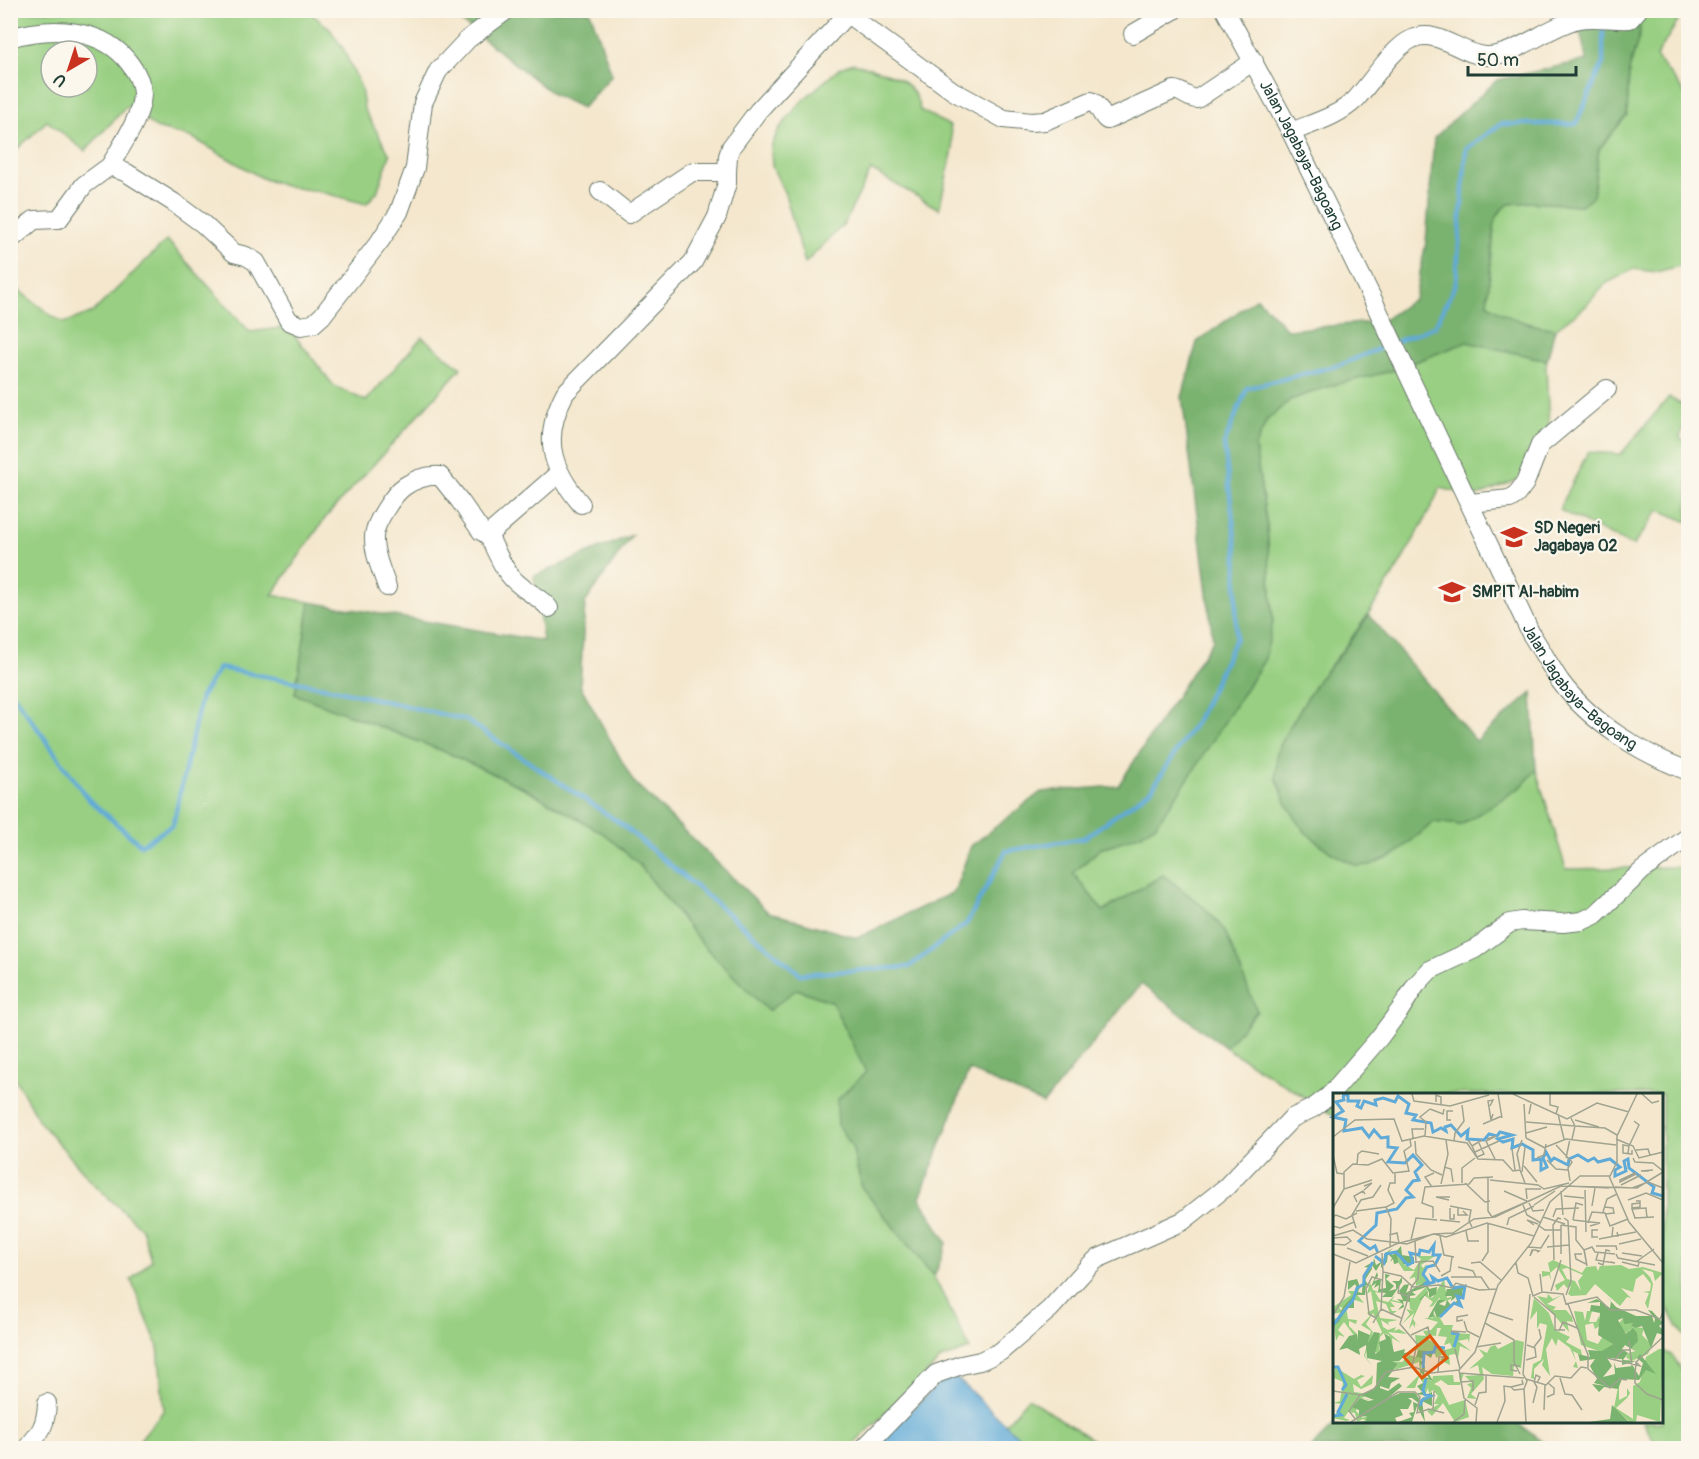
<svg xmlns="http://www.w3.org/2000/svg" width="1699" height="1459" viewBox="0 0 1699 1459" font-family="Pangolin,sans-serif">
	<rect width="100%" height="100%" fill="#fbf7ec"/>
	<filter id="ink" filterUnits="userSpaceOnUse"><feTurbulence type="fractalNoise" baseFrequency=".0167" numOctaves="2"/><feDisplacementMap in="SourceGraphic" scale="12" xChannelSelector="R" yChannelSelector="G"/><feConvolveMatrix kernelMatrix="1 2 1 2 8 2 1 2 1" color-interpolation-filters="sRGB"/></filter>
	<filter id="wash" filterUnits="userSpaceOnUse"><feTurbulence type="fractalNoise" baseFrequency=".008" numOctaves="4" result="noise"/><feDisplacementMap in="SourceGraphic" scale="24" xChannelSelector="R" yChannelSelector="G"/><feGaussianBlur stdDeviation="1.35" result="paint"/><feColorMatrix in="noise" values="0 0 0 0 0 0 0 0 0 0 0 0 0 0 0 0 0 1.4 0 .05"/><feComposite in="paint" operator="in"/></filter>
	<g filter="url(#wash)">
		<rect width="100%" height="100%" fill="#f4e7cd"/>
		<g fill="#98cf82" stroke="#5c865b" stroke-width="1.5" fill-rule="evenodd">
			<path d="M10,11H308L329,28L343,48L361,88L364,109L390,155L377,192L366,204L321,192L285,186L262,178L193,138L156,128L127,106L85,151L47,121L12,154L10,152ZM51,51H87V87H51Z"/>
			<path d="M1638,11H1684L1656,57L1688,97V264L1656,272L1634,269L1605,284L1585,307L1555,329C1530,325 1506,319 1487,303L1495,220L1502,209L1509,204L1529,202L1581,205L1593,196L1599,149L1627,115L1629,70L1640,33Z"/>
			<path d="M853,63C882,72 914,75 920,110L950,126L953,149L939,209L871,170L844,224L805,263L785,194L772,166L771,147L779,129L802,101L840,68Z"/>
			<polygon points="167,240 250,332 288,327 334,386 366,401 422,337 461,368 326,517 272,595 310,602 295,694 448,753 526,789 603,833 638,863 702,944 797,989 832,1002 866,1072 838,1126 852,1146 862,1188 934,1277 970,1349 941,1359 850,1448 133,1448 164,1410 158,1346 131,1280 151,1260 142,1229 94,1184 39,1121 11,1071 10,288 13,286 52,316 64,323 93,312"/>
			<path d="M1467,342L1547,360L1546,366L1549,427L1522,478L1477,496L1440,488C1429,514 1415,538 1401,562C1376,604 1350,644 1318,680L1394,855L1434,822L1461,825L1522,786L1536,770L1566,869L1681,867L1688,864V1341L1678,1327L1662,1297V1094H1334V1116L1225,1047L1257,1011L1163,875L1103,911L1073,873L1100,849L1141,834L1273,622L1267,527L1255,447L1267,420L1290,400L1333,385L1391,371Z"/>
			<polygon points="1669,397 1688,408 1680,438 1688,442 1688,522 1659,510 1633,546 1559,510 1588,452 1621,454"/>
			<polygon points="1662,1351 1672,1355 1688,1379 1688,1448 1658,1448 1643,1422 1662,1422"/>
			<polygon points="1028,1398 1105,1448 1031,1448 1005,1425"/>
		</g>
		<g fill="#7ab270" stroke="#4c7852" stroke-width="1.5">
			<polygon points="448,11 590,11 612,75 582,108 553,94"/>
			<path d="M1575,11H1638L1640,33L1629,70L1627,115L1599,149L1593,196L1581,205L1529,202L1509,204L1502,209L1495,220L1487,303C1506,319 1530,325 1555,329L1547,360L1467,342L1391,371L1333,385L1290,400L1267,420L1255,447L1267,527L1273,622L1265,659L1186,782L1155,826L1141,834L1100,849L1073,873L1103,911L1163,875L1205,908L1225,931L1257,1011L1225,1047L1141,984L1043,1104L969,1070L920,1198L947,1243L934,1277L862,1188L852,1146L838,1126L837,1100L866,1072L832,1002L797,989L768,1011L702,944L638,863L603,833L526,789L448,753L295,694L310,602L543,641L534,576L632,535L585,603L580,685L633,781L768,912L857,938L954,892L971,846L1041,792L1118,786L1213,640L1182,397L1197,342L1257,298L1288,330L1382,321L1415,298L1426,242L1434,138L1497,80L1587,60Z"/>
			<polygon points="1369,615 1476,741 1532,693 1536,770 1522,786 1461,825 1434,822 1394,855 1370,865 1357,866 1330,852 1304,831 1287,805 1276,777 1277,752 1287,731 1318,680 1337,659"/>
			<polygon points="1337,1422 1516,1422 1550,1448 1311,1448"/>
		</g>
		<polygon fill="#60aad8" stroke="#407486" stroke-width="1.5" points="950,1372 1031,1448 873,1448"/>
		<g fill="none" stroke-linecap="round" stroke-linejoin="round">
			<g stroke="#60aad8" stroke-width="4.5">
				<polyline points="1398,341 1435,326 1456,283 1466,149 1501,124 1576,124 1603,63 1603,22"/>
				<polyline points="10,690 88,799 141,845 173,825 201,697 219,668 329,688 466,720 620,823 800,974 909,967 967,923 1006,851 1084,838 1151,790 1197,720 1236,638 1237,553 1224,444 1247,388 1340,365 1390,344"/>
			</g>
		</g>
	</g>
	<g filter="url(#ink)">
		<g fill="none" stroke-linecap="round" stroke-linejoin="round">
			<g stroke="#6a786a" stroke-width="20">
				<g id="minor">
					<path d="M842,10L953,91L1004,119L1031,122L1045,121L1091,101C1100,105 1100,115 1107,120L1174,90C1183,91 1188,99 1197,99L1254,61"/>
					<path id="s1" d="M1225,10L1291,132L1373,300L1531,634C1541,649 1550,666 1560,681C1591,723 1641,753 1688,771"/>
					<polyline points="1133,34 1174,10"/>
					<path d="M10,38C51,26 103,27 130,64C136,72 142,84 142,94C141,119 122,144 110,166"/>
					<path d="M1291,132C1313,123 1339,116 1356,99C1371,83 1392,48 1412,39C1437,27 1461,55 1486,56C1514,57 1550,25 1579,19C1595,16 1613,20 1630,19L1638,10"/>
					<polyline points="600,191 629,214 692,172 727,172 728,156 731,147 758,111 851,10"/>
					<polyline points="10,240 34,220 59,219 84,185 110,166 127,173 173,202 203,224 234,253 246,256 256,262 289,321 301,326 313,324 322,316 380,241 399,212 415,168 423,103 438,71 468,39 507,10"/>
					<polyline points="1470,503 1510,499 1516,495 1525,483 1540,445 1607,389"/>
					<path d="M581,504C550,467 542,437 565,393L693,262L717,217L727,183V172"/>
					<path d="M488,535C496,550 503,570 515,581C526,592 540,597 549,608"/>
					<path d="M387,587C382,571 373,553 374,537C374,524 394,493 405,486C416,479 427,475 440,476L460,501L481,531L488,535L559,473"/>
					<path d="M27,1448C41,1432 46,1425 47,1403"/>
					<polyline points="864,1448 936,1374 961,1365 980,1361 1000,1352 1050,1309 1089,1266 1097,1259 1183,1221 1226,1187 1292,1118 1313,1108 1329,1096 1379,1038 1400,1010 1416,985 1430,970 1475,949 1510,923 1522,921 1563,923 1582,921 1595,915 1643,870 1688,837"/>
				</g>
			</g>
			<use href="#minor" stroke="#fff" stroke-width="18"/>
		</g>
	</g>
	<defs>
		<g id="school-bare" transform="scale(2.07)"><path d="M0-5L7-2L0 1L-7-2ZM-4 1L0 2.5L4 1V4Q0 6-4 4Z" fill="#c8321e" stroke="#fbf7ec" stroke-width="2.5" paint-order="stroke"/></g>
	</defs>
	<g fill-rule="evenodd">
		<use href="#school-bare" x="1514" y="537"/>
		<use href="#school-bare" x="1452" y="592"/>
	</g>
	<g text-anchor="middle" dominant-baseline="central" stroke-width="4.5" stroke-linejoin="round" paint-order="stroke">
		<g font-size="16" fill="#1f3d34" stroke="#fbf7ec">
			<text stroke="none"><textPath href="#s1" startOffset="164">Jalan Jagabaya–Bagoang</textPath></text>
			<text stroke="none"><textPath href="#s1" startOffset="768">Jalan Jagabaya–Bagoang</textPath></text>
		</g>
		<g font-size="16" font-weight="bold" fill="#1f3d34" stroke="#fbf7ec" text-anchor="start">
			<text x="1534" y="528">SD Negeri<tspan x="1534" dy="18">Jagabaya 02</tspan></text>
			<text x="1472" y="592">SMPIT Al-habim</text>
		</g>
	</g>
	<g transform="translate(1333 1093)">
		<rect width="330" height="330" fill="#f4e7cd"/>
		<path d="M65,160L69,170L81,177L88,166L84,163H102L88,172L90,175L94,171L89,181L94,188L83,193L82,184L76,186L82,178H71L61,163ZM220,167L249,180L253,174L263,173L265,178L267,173L288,172L296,176L310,174L330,180L322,188L320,179L309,176L317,184L320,191L315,216L312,210L316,200L310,199L317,198L318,191L310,181L303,186L300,199L288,195L298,205L294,204L287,213L262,191L253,202L238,203L235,201L238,193L234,195L231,191L224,198L222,192L232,187L224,174L217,180L218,187L216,182L209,184V178L217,179L215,170ZM234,175L250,182L245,188L248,198L242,188L234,186L229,176ZM111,186L114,205L118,204L119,197L125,196L120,197L118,206L105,211L107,204L100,213L96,214L100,209L91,202L80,226L85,234L82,230V235L80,231L76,236L81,220L69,231L77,221L73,216L81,218L77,216L76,205H82L93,194L96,205L100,204ZM37,189L40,197L51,201L42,199L47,207L55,209L62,202L59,207L68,209L71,211L57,208L62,214H57L59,218H64L58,222L53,211L43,208L47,225L65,227L55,229L56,232L48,227L50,234L55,237L63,234L61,238L66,236L74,241L55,239L68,250L59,245L60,257L56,242L51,240L47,244L46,256L56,264L52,265L49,279L51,264L41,258L43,247L49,239L40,220L33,231L40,239L32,263L39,273L31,263L38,238L28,232L37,223L34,220L41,216L38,198L34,201ZM15,198H21L31,210L19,206L13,214L15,226L24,227L23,231L16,228V233L24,241L25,248L11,229L5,237L12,244L6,242L3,248L0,225L6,226L12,215L6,214L9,219L0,221V214L18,202ZM215,201L220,206L229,202L214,211L223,214L220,217H233L239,224L240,229L234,228L236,239L204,203L214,205ZM201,205L216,220L222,237L237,244L233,249L248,257L249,263L240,258L245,275L240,274L243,268L237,255L225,246L223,253L219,245L213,256L217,283L209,272L211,266L201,276V286L198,285L200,271L208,267L214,232L207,230L204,236V218L197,227ZM110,218H115L107,225L111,232H120L118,240L137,241L136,250L135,246L125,248L138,258L127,253L125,265L122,261L116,262L117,272L107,267L112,260L103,265L101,258L84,257L82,242L93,243L90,238L98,237L105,229L91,225H100V220L104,225ZM104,235H108L105,243L114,244L111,252L117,250L119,255L112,257L95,246V242L103,243ZM241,218L250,219L252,228L254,218H259L256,229H263L266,223L268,232L262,236L260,230L252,232L254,247L265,251L270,243L280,251L269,259L248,252ZM290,225L300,230L299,234L311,235L309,242L319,252L315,261L298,268L293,264L295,260L303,258L299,255L303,250L297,236L295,242L285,232ZM183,247L191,249L188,275L181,273L180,283L159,281L149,274L151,286L138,301L144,306L134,305L138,295L134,291L139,290L132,283L147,282L145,272L136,276L151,263L146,256L154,260L157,254L162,252L165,256ZM326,256H329L330,262L327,329L304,322L303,329L296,328L281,315L286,289V307L294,303V295L297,300L294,305L283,315L300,326V293L307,289L313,264ZM76,262L88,265V281L94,287L90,290L86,284L82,295H73L87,281L86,269L61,277L65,271L58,268L69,269ZM2,274L21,286L28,282L32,283L24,287L28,294L40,282L39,291L28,296L20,291L21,299L36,301L29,305L45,309L27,305L19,314L24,313L23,318L30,325L46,316L49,320L40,322L43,326L38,322L34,329L30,326L24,329L22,320L15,319L11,325L17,327L13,328L0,325L10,311L0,310L7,308L10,289L1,285L0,288ZM126,280H131L127,292H115L108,287L101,291L107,294L116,312L132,307L136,324L122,329L110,310L99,323L94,318L106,311H101L105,303L100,297L96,300L95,295L92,302L89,295L95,287L91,284L99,288L100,283L120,282L121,289H127Z" fill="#98cf82" fill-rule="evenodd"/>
		<path d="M68,153L69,162L81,164V171H70L64,160L65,170L61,171L60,166L57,169L59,165L55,161L54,169L48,175V170L43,178L38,171L39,176L32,187L37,194L33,192L32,202H21V215H11V220L6,229L0,233L10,214L25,197L22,191L15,197V188L24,186L27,194L25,199L29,200L30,183L38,175L31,174L38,170L40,171L41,165L43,172L48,169L46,164L51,169V161L60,155L56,159L60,162ZM44,179L45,183L41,188L48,186L47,196L53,195L52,181L57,182L53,186L61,193L56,198L63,196V191L59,188H66L69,184V189L59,204H49L53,200L45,199L46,192L41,195L43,190L38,194ZM113,186L117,193L133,194L129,198L131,205L125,204L129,214L122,210L104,225L101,217L100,224L95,225L105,207H112L106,211L112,213L114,207L118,212L124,208L123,204L118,208L119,203H112L114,196H119ZM93,188L96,196L104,194L103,201L96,205V198L88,207H86L95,198L93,194L79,199L83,202L77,203V209L70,208L71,214L65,217L70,211L64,206L70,207L66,198L71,192L76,191L73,200ZM274,204L283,214L303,223H319L321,230L322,226L315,217L319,218L330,230L326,233L330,237V242L324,240L318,255L309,233L303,235L298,233L300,230L291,231L290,225L285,227L293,241L300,235L304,240L305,248L299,255L304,259L292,252L289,256L295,260L290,267L303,268L289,272V266L274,265L279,273L270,284L282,281L281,269L283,275L300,273L306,283L310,270L304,265L307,261L323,281L313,277L306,287L289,286L285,296L271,294L266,299L259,291L273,293L261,290L264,286L257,273L262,266L247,268L245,261L257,264L255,257L269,258L280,251L265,242L267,220L257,218L258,212L267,213V209L254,210L264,206L277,215L278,208ZM25,237L37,242L35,250L41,239L47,240L42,261L47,258L46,249L53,246L51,240L57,244L61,259L72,256L71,260L77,259L66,268H59L65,271L55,284L67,285L58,290L56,296L47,293V295L55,298L66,290L69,293L54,306L67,300H82L88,308L90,304L95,306L96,303L83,301L89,299L84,293L94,288L87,278L90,274L87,270L88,265L83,264L85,257L101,258L98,265L92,261L88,267L92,274L91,284L96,285L94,282L96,281L100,288L95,286L89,295L93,302L99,299V313L89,308L92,329L84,313L79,329H65L79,324L76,320L81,319L80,309L88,312L79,305H75L79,308L75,316H67L70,322L62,325L64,329H25L33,328L34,323L26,324V317L19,314L27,305L35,308L41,307L20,299L28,302L43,294L44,270L49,268L34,265L33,252L26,256L27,262L14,255L6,257L16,243L24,241L25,248ZM279,312L295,328L302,329H256L277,326Z" fill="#7ab270"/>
		<path fill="none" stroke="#60aad8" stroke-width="3" d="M9,2H15V8H26L24,13L28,15L31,8L43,12L42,7L50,5L62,9L65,3L76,11L73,20L83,22L80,27L98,30L100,39L108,35L113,38L112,34L118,32L128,43L135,37L134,46L151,47L156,41L164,43L167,39L179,42L165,46L170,49L180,46L179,55L189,51L200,57V67L208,66V77L214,74L210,65L213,59L218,68L221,65L235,72L236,66L245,62L255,68L261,65L265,69L277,66L287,74L282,77V83L293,78L291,68L295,66L296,75L321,94L319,100L330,103M10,3L11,7L3,9L10,18L0,24L13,27L11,38L29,35L36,44L41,37L48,45L55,44V54L64,55L55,69L72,70L80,62L89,72L82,79L86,87L80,88L73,97L80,104L73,105L64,116L44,120L43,132L26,148L37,156L42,153L45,160M42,163L51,170L53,161L63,159L75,172L80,169L77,160L86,162L87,157L96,159L101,152L100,162H107L102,172L94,174L90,181L95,188L91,192L101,189L99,184L105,188L114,185L120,195L132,193L130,205L124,203L128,213L121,210L107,224M0,232L20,207L24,195L31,191V183L40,169M118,240L125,241L121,254M0,274H5L13,292L9,297M90,275L91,260L101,259L102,254L112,255M87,313L89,307L98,303L92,302L90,297L93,286M0,323L8,322L5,319L14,301"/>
		<path fill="none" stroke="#9fa390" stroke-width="1.5" d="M79,1L81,8L117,13L156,2M165,1L169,25M180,1L234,26L264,10L296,19M217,1V12L225,14L223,21M309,1L319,10L326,8M103,9V2L108,4V11M191,11L193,45M157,13L160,7L155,8L158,27L160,21M97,16L110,21L111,16M196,21L198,11L196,21M225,21L231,46M238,25L242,33L239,46M118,27H114V18H120M242,27L266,34M193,29L242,33M150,31L169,23M241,33L272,35L284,42M193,40L214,34M92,43L93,29L87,24L97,16M0,44L22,27L61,26L69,48L91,43L134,50L145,66L170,67L180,78L187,77L192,90M80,45L79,36H91M193,45L212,55M154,46L163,43L153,48L162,66M283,46L300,53L306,65L330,59M135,47L139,53L149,47M82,48L83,61L98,77L109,82M121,48L122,40L131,28L129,12M223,52L239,69L235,75L237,88M139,53L144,64L151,61L146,50M296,53L306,32L301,28M213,54L233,46L283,52M179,56L182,77M303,57L315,56L317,62M142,59L166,48M295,60L296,53L290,52V60L298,61H299V57M0,62L4,80L11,81M204,65L211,62L213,51M233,65L237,46M300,65L302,69L320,70L330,78M214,67L223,76L235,77M284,70V43L304,1M24,71L25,61L29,58L46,61M191,73L204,89M111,74L118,76L120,89M187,76L184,61L189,47M316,78H308L320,77M189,79L192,54M302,80L303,81L287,89V87ZM276,83L296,129L330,170M155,85V118L159,124L207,103M157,87L205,92L211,96L236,90M129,90V75L142,65M132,90L152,109L157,108M108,91L115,61L113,47M288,92L308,82M235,93L276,95M99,94L92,84L101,80M282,94L299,95L315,89L330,95M11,96L39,87M31,97L39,90L31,93M252,97L253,139M171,98L194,108M228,98L230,122M231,103L251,105M194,106L193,96H208M116,107L103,104H117M295,107L313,100L330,107M303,108H307V114L299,115V111L307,110M24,109L21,103L30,98L32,101M196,110L200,118L211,117M190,112L194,122L208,130M201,112L222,98M117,113L138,117L136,128L139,134M259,113L262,95M272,114L280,115L281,120L272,121M0,115L11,96V79L20,71L35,72L49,66L60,80L76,78L71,58L78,53L77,46M117,115V126H121V121M125,115V122H134L130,118M23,118L53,114M270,119L274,106L284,101M0,124L3,122L13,126L24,120M210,124L232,131M220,124L223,116L246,115M100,125V114L89,110L92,94L136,91L141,85L160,84M231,125L235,128L238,188L233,202M301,125L321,124M302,125L299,116L313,115L314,125M107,127L127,129M240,127L267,130L257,133M240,127L243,110L250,112M255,130L259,119L272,120L277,133L295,126M174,132L176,125L201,113M201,132L194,127L205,131M205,132L212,137H228M228,132L243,134V147L251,157M0,133L7,135L21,129M280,134L279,143H285L284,139M23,135L19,122L28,107L40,104L48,92M265,137H259V144H265M133,138L135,148H146M56,142L64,140L66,150M0,143L20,137L34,146L74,151L100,141L120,140L141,126L162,124L228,93L304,95L330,79M107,143L111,162L121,164M0,145L14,144L18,148L12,152L0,151M266,146L303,139M78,147L83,125L104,127M82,148L83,170M286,151L308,146M263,153H283L284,157M57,154L58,126L53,114L61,110L55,97L57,90H62V80M195,154L208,155L216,142M214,154L236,152M14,155L35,163M200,157L197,163L199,157H202L206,158L204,159M251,157L259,154L262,159L282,161M251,157L254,173L251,156M49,160L50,179L68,183L80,194L106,192L119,195L123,190L146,197L164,196M265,160L263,167L282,170L278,169M289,160L309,163M0,161L23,170L63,151L101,141L113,144L154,130L201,143M228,161V132M249,161H242L243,166L253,171M283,161L285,165L322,172M221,167L220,132L225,125L228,126M149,168L155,159V130M83,169L100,168L107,179M289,169L305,173L306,170M303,169L321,156M138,170L147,169L168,187M183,170L185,180L195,185L200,203L209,199L230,201L233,211L264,204L277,217H303L327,226L330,219M265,170L270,172L273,157L277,158M125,174L140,178L143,184M207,181L209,199M108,183L117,178L119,164M118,184H148L156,196M66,192L65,200L75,203M79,193L67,231L84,251L79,274M79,193L85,186L86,170M218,198L228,167M201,204L222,222V237H232M235,211L255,262V276L277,295L287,286L294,287M48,216L68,225M155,219L180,227M0,222L11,204L17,169M43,225L36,221L33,196L39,184L49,187M130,227L124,228V224L135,222M131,228L134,238L146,244M40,230L48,216L50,179M152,230L181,247V269L187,281M226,238L230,229L244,235M125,240L118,238L133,239M78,242L95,234L97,245M330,244L303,269L302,282V290L314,301L330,307M296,248L299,273M143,254L168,250M201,254L208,245L206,236M122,256L127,276M274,265L307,273L303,269M282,266L290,257H298M193,267L203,264L202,255L194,252M184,278L178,277V272L187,273M105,279L106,264H111L112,257M126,280L191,285M227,285L232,301L239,302L249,317M193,286L213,292L222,283L238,285L248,274L254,275M189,287L190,291L178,294L181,297L191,296M128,289L140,288V298M201,289L203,282L207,284L204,290M0,298L28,302L41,296L53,279L81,274L98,280L126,277M214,304L221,301V295L215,290M200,310L204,294L201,289M142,312L146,300L153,299V282M100,316L101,298M211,317L212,292M23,327L16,318L27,302M18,329L65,299H82L87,304L84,320L96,316L111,320M120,329L131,321L132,307M143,329L144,315L131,305L126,277L142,259L165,192L198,150L217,109L247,83H277L284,69M164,329L172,308L171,293L178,294M193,329L191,296L194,288L190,281L197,201"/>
		<path fill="#de580e" fill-opacity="0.15" stroke="#de580e" stroke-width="3" d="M97,243L114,265L89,285L71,264Z"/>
		<rect width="330" height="330" fill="none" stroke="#1f3d34" stroke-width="3"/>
	</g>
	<rect width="1699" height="1459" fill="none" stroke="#fbf7ec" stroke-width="36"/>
	<g transform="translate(69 69) rotate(219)"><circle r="28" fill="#fbf7ec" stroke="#a3ada2" stroke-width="1.5"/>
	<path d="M0-4.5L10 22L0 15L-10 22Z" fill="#c8321e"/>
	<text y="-9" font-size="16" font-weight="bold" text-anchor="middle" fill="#1f3d34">U</text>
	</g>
	<path d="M1468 66v9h108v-9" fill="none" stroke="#1f3d34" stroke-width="3"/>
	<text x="1477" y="66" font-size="18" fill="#1f3d34" stroke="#fbf7ec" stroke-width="4.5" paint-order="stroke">50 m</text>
</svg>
